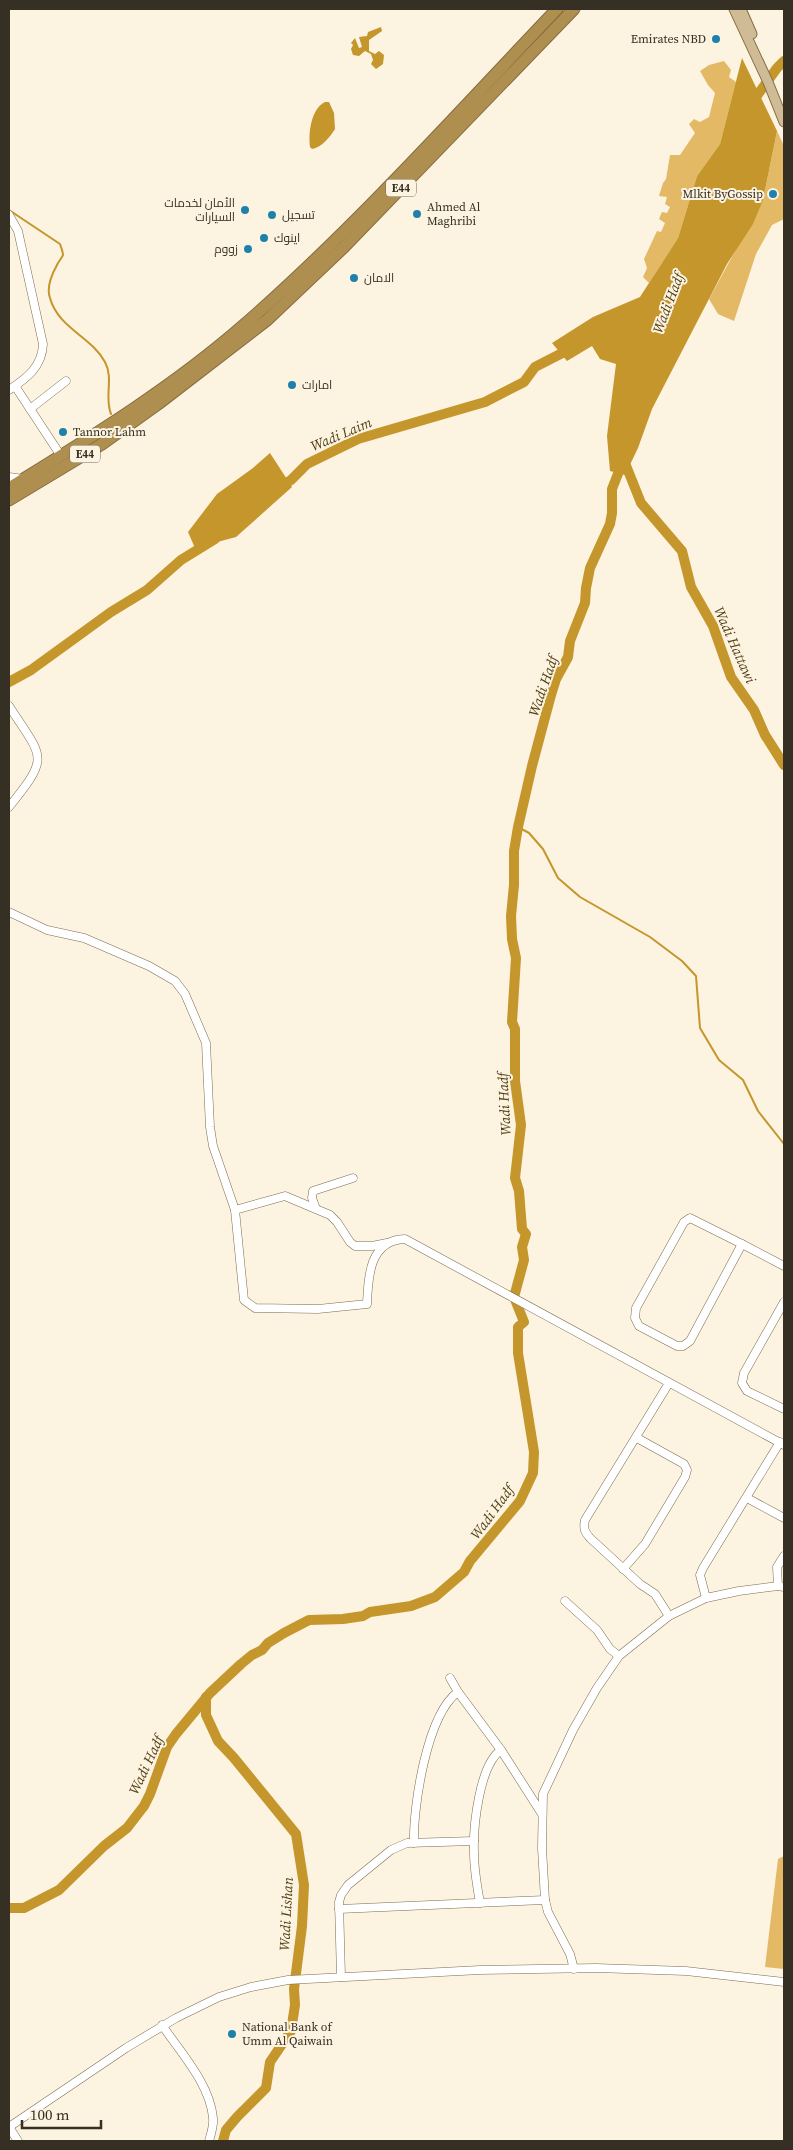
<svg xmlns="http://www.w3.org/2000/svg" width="793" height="2150" viewBox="0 0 793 2150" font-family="'Source Serif 4',Cairo,serif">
	<rect width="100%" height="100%" fill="#fcf3e0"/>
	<g fill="#e3b965">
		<polygon points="724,61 731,70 729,77 736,82 720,144 697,176 678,238 649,283 643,277 647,268 644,259 657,231 661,232 665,223 659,219 662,212 667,213 670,207 665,204 667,197 659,196 663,183 666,179 670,155 680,155 695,133 689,124 694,119 700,122 709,117 715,93 708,85 700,71 709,65"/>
		<polygon points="777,131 784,146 784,219 772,225 756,254 734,321 718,314 709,299 763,200"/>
		<polygon points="784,1856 784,1969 765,1967 778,1859"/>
	</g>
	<g fill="#c4962b">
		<polygon points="381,27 382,31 369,40 369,51 375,54 379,51 384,55 383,64 376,69 371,64 373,60 371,54 365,51 359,56 353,55 351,49 353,45 351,43 355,38 359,48 362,47 359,37 367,36 368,32"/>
		<polygon points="742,58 777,131 763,200 753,224 727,264 652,409 638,448 625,475 610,471 607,436 616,364 600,359 592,346 567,361 552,343 593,317 640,297 678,238 697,176 720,144"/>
		<path d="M325,102H329L334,113L335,129C330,137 322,147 312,149L310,147C308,133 311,109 325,102Z"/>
		<polygon points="270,453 292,487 236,537 195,548 188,532 217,494 253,468"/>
	</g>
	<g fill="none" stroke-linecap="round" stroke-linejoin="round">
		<g stroke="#c4962b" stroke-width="2">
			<path d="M9,210L60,244C61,247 63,252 63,255C62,258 58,262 57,265C52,274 46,287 50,298C58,328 92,337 105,362C114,379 104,397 111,414"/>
			<polyline points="518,827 529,833 543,849 558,878 580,897 650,937 682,961 696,976 700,1028 719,1060 743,1080 758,1111 784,1144"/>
		</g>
		<g stroke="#c4962b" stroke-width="10">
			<polyline points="751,104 777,68 784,61"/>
			<polyline points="623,458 641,503 682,551 691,587 713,626 731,677 754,710 765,735 784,765"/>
			<polyline points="278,488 291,480 307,464 358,439 485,402 524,382 535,367 572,348"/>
			<polyline points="9,682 31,670 111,612 147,590 181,560 215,539"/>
			<polyline points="206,1697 206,1715 218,1741 234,1758 296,1834 304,1885 302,1926 294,1989 295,2005 291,2031 270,2062 266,2088 237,2117 226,2130 223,2141"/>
			<polyline points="9,1908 24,1908 59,1890 104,1846 127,1828 144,1806 150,1794 167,1747 176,1734 210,1693 241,1664 252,1655 262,1650 268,1643 284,1633 309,1620 343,1619 363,1616 370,1612 411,1606 435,1597 464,1572 470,1561 520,1501 533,1473 534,1452 518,1353 518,1327 524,1322 514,1297 524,1260 522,1247 526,1234 522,1229 519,1191 515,1178 521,1125 515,1081 515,1029 512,1022 516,958 512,939 511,916 514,885 514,851 518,827 532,766 551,695 556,679 568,657 570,641 585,603 586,588 590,568 610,524 612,513 612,489 623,461"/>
		</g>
		<g stroke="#7b6c50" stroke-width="9">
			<g id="minor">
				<path d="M9,215L18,231L43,344C42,367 27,378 9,390"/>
				<polyline points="15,386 61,456"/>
				<polyline points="30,409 66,381"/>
				<polyline points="9,477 23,479"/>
				<path d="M9,706C43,759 51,755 9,807"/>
				<path d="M9,912L47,930L84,938L149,966L175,981L185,994L206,1043L210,1127L213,1146L235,1210L244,1300L255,1308L318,1309L367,1304C368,1278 369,1240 405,1239L784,1445"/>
				<polyline points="316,1209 312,1198 313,1191 353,1178"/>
				<polyline points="235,1210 285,1196 330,1215 337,1222 350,1242 355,1246 372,1246 387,1243"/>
				<polygon points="690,1218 742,1244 690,1341 683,1346 677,1346 639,1326 635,1318 636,1308 684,1222"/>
				<polyline points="742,1244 784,1266"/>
				<polyline points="784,1302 744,1373 742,1383 747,1391 784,1409"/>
				<polyline points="747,1498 784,1518"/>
				<polyline points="623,1569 645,1544 685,1477 687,1470 684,1464 637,1438"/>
				<polyline points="778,1586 777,1567 784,1556"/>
				<polyline points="706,1598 700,1575 703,1568 780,1442"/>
				<polyline points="565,1601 597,1630 610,1649 619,1656"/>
				<path d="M669,1616L655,1594L640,1584L590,1538C585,1532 583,1529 585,1520L669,1383"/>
				<path d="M458,1692L501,1750C479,1765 473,1828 474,1853C474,1870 477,1886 480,1903"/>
				<polyline points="501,1750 542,1814"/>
				<path d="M414,1843C413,1806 427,1714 458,1692L450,1678"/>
				<polyline points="339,1909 545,1900"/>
				<polyline points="574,1969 570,1954 548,1912 545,1900 542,1848 543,1794 573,1730 597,1688 619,1656 669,1616 706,1598 739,1591 778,1586 784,1587"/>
				<polyline points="341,1977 339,1902 341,1895 348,1885 391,1850 407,1843 474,1841"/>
				<path d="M162,2025C181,2053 210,2084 213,2118C214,2125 211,2134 209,2141"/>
				<polyline points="9,2127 126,2048 176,2018 219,1997 251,1987 288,1980 480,1970 596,1968 686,1971 784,1982"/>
				<polyline points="9,2127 18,2141"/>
			</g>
		</g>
		<g stroke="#856d40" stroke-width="11">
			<g id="major">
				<polyline points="734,9 768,82 784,122"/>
				<polyline points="741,9 752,34"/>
			</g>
		</g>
		<g stroke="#856d40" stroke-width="13">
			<g id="highway">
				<path d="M9,488C90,438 172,388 244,325C356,227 455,116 557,9"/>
				<polyline points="9,500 102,444 158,404 267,320 344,247 574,9"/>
			</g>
		</g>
		<use href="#minor" stroke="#fff" stroke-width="8"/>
		<use href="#major" stroke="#cfbc96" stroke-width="9"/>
		<use href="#highway" stroke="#af8f50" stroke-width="11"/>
	</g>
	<g fill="#1e80ab" stroke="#fcf3e0" stroke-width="2">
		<circle cx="716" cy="39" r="5"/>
		<circle cx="773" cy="194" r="5"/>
		<circle cx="245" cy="210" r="5"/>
		<circle cx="417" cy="214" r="5"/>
		<circle cx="272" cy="215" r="5"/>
		<circle cx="264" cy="238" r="5"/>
		<circle cx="248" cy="249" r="5"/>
		<circle cx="354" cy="278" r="5"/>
		<circle cx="292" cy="385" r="5"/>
		<circle cx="63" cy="432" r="5"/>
		<circle cx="232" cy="2034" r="5"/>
	</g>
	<g text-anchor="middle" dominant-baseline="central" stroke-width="4" stroke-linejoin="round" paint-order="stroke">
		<g fill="#fcf3e0" stroke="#716a5c" stroke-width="1">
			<rect x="386" y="179.5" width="30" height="17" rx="4"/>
			<rect x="70" y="445.5" width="30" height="17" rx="4"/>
		</g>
		<g font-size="11" font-weight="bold" fill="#362f23">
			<text x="401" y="188">E44</text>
			<text x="85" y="454">E44</text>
		</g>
		<g font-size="12" fill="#362f23" stroke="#fcf3e0" text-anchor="start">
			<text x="706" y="39" text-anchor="end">Emirates NBD</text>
			<text x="763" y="194" text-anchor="end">Mlkit ByGossip</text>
			<text x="235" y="203" text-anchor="end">الأمان لخدمات<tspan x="235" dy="14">السيارات</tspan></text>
			<text x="427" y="207">Ahmed Al<tspan x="427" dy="14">Maghribi</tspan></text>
			<text x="282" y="215">تسجيل</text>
			<text x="274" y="238">اينوك</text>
			<text x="238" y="249" text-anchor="end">زووم</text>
			<text x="364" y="278">الامان</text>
			<text x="302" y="385">امارات</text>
			<text x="73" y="432">Tannor Lahm</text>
			<text x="242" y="2027">National Bank of<tspan x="242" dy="14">Umm Al Qaiwain</tspan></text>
		</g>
		<g font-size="14" font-style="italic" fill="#523f15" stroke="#fcf3e0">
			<text transform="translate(668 303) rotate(-69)">Wadi Hadf</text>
			<text transform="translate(341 434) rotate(-23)">Wadi Laim</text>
			<text transform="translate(735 645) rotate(66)">Wadi Hattawi</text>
			<text transform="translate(543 686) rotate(-71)">Wadi Hadf</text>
			<text transform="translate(504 1104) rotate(-93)">Wadi Hadf</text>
			<text transform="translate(492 1512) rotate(-54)">Wadi Hadf</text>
			<text transform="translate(146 1765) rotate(-65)">Wadi Hadf</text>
			<text transform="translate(286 1914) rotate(-87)">Wadi Lishan</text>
		</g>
	</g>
	<rect width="793" height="2150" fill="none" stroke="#362f23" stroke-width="20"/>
	<path d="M22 2120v8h79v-8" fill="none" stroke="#362f23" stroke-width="2.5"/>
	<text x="30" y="2120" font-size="15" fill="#362f23" stroke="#fcf3e0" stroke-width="4" paint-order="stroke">100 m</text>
</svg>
